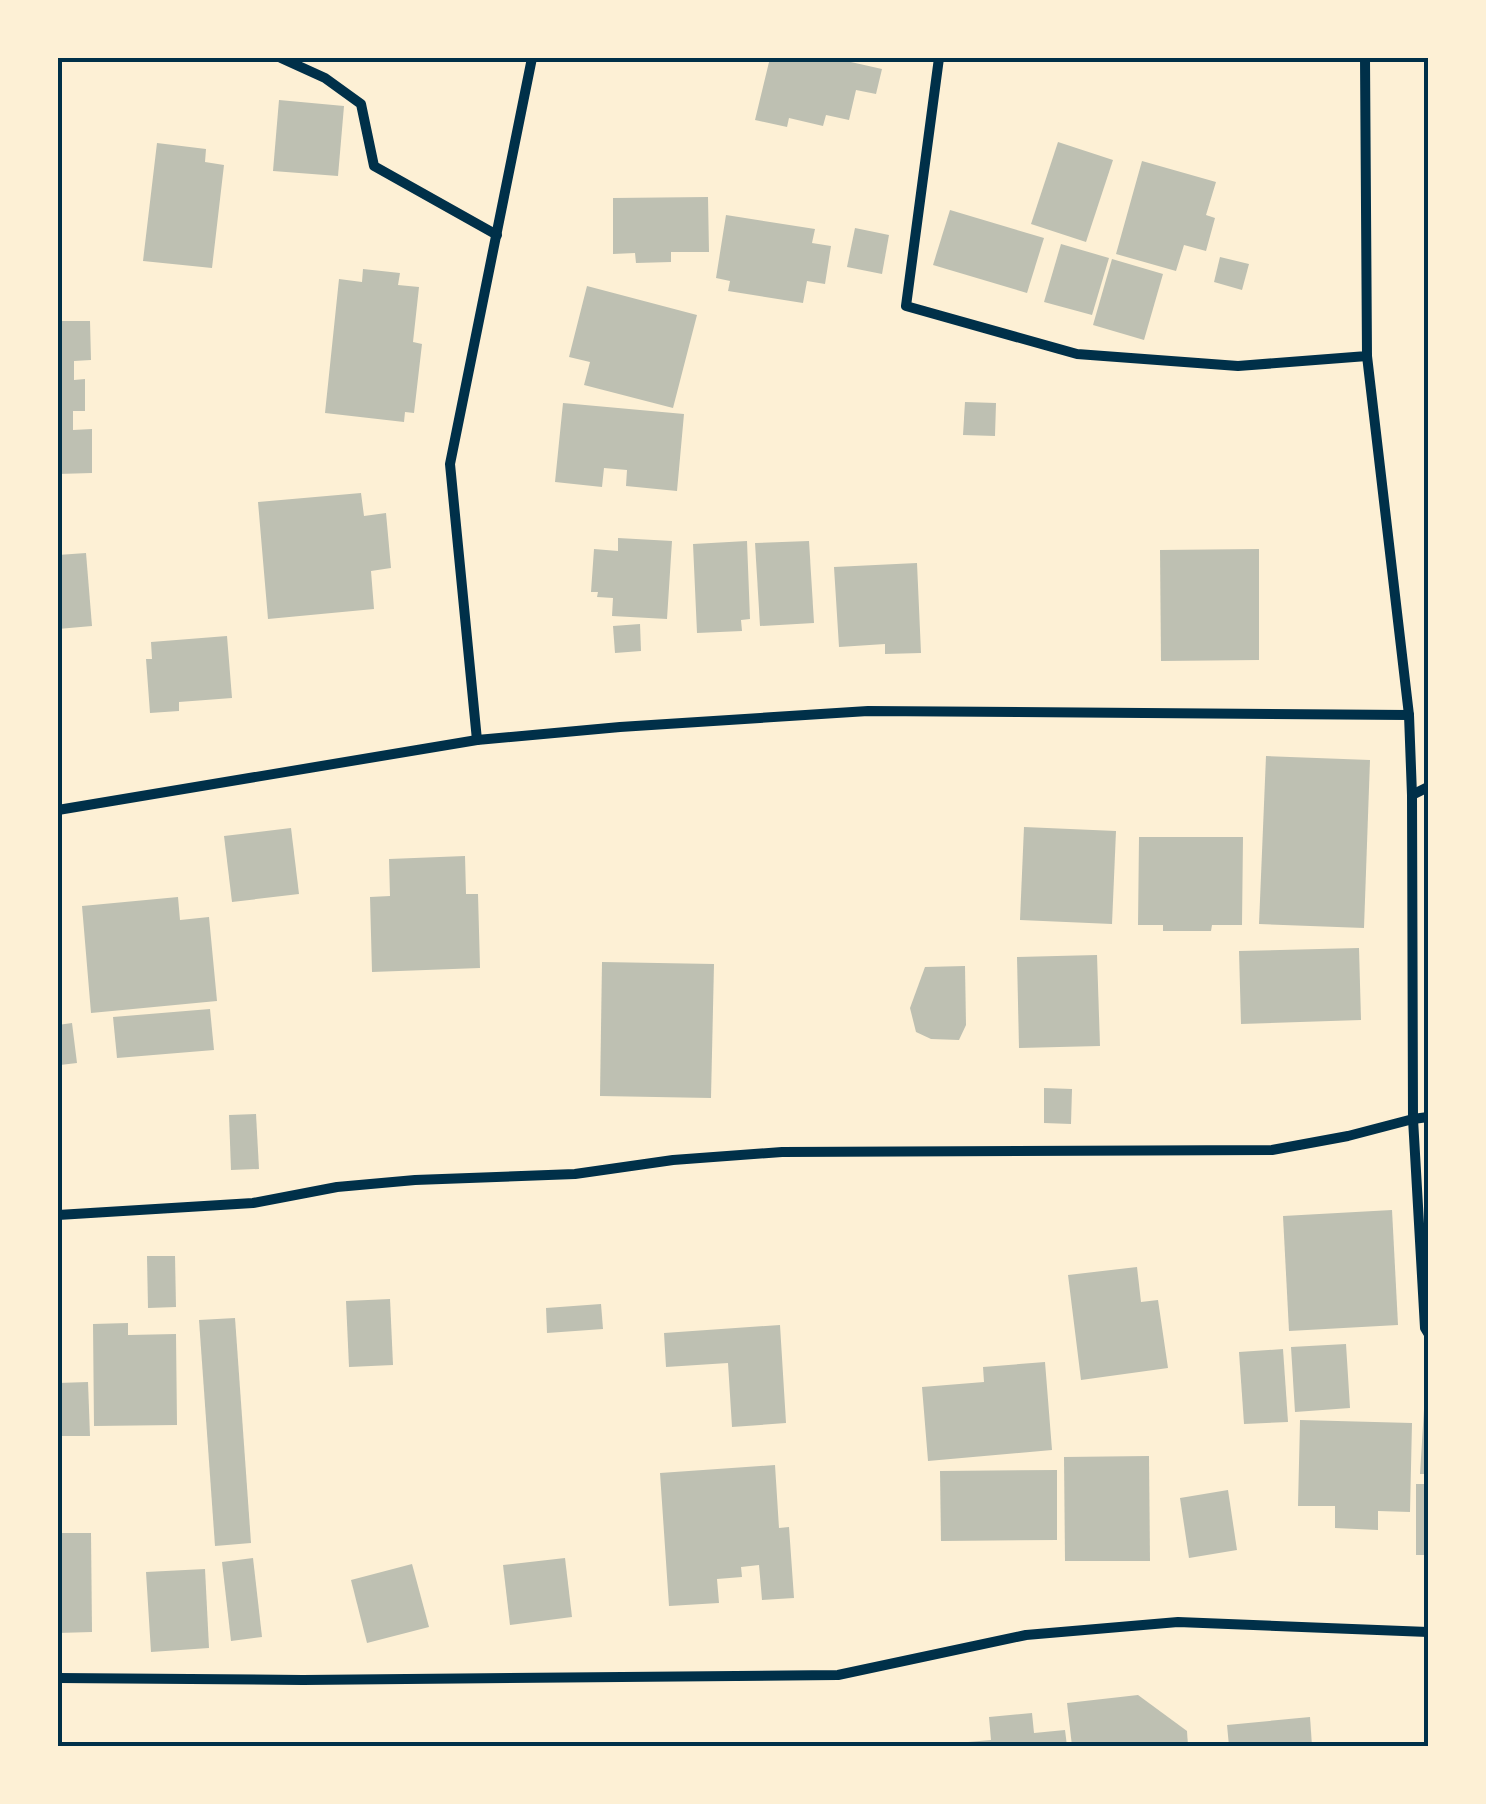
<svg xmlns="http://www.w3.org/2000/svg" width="1486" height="1804" viewBox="0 0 1486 1804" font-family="Inter,sans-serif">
	<rect width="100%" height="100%" fill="#fdf0d5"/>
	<g fill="#bec0b2">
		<polygon points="770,58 833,58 882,69 876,94 856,90 849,120 826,115 823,126 789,118 787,127 755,120"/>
		<polygon points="279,100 344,106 338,176 273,171"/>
		<polygon points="1058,142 1113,160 1086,242 1031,224"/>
		<polygon points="157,143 206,149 205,162 224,165 212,268 143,261"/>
		<polygon points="1142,161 1216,182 1206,215 1215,218 1206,251 1184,245 1176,271 1116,254"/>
		<polygon points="708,197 709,252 671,252 671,262 636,263 635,253 613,254 613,198"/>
		<polygon points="950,210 1044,238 1027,293 933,265"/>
		<polygon points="726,215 815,229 812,243 831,246 825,284 807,281 803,303 728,291 730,281 716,278"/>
		<polygon points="855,228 889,235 882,274 847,267"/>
		<polygon points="1061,244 1109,258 1092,315 1044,302"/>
		<polygon points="1220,257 1249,264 1242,290 1214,282"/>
		<polygon points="1112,259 1163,274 1144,340 1093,325"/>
		<polygon points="363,269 400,273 398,285 419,287 413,342 422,344 414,413 405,412 404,422 325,413 339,279 362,282"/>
		<polygon points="587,286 697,315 673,408 584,385 590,362 569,357"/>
		<polygon points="58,321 90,321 91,360 74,361 74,380 85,379 85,411 73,411 73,430 92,429 92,473 58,474"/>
		<polygon points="965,402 996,403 995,436 963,435"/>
		<polygon points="563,403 684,414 677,491 626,486 627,470 604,468 602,487 555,482"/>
		<polygon points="361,493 364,516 386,513 391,568 371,571 374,609 268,619 258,502"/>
		<polygon points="618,538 672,541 667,619 612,616 613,598 597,597 598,592 591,592 594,549 618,551"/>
		<polygon points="747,541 750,619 741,620 742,631 697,633 693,544"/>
		<polygon points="809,541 814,623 760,626 755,543"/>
		<polygon points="1259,549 1259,660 1161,661 1160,550"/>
		<polygon points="86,553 92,626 58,629 58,555"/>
		<polygon points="917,563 921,653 885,654 885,644 839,647 834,567"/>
		<polygon points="640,624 641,651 615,653 613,626"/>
		<polygon points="227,636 232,698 179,702 179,711 150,713 146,659 152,659 151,642"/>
		<polygon points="1266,756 1370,760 1364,928 1259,924"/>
		<polygon points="1024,827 1116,831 1112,924 1020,920"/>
		<polygon points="291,828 299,894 232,902 224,836"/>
		<polygon points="1139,837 1243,837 1242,925 1212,925 1211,931 1163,931 1163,925 1138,925"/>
		<polygon points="465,856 466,894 478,894 480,968 372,972 370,897 390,896 389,859"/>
		<polygon points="178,897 180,920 209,917 217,1001 91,1013 82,906"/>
		<polygon points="1359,948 1361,1020 1241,1024 1239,951"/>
		<polygon points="1097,955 1100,1046 1019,1048 1017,957"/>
		<polygon points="602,962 714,964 711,1098 600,1096"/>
		<polygon points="965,966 966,1025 959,1040 931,1039 916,1032 910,1008 925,967"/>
		<polygon points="210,1009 214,1050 117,1058 113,1017"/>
		<polygon points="72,1023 77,1063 60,1065 61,1076 58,1076 58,1025"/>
		<polygon points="1044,1088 1072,1089 1071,1124 1044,1123"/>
		<polygon points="256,1114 259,1169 231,1170 229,1115"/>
		<polygon points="1392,1210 1398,1325 1289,1331 1283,1216"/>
		<polygon points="147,1256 175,1256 176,1307 148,1308"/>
		<polygon points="1137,1267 1141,1302 1158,1300 1168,1368 1081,1380 1068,1275"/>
		<polygon points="390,1299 393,1365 349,1367 346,1301"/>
		<polygon points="601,1304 603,1329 547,1333 546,1308"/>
		<polygon points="235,1318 251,1543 215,1546 199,1320"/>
		<polygon points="128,1323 128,1335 176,1334 177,1425 94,1426 93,1324"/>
		<polygon points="780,1325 786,1423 732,1427 728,1363 666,1367 664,1333"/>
		<polygon points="1346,1344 1350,1408 1295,1412 1291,1347"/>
		<polygon points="1283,1349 1288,1422 1244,1424 1239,1352"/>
		<polygon points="1045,1362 1052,1450 928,1461 922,1387 984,1382 983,1367"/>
		<polygon points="88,1382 90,1436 58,1436 58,1383"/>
		<polygon points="1424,1409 1428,1410 1428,1474 1420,1474"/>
		<polygon points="1300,1420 1412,1423 1410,1512 1378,1511 1378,1530 1335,1528 1335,1506 1298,1506"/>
		<polygon points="1149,1456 1150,1561 1065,1561 1064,1457"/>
		<polygon points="775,1465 779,1528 789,1527 794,1598 762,1600 759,1565 741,1567 742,1577 717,1579 719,1603 669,1606 660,1473"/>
		<polygon points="1057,1470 1057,1540 941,1541 940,1471"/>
		<rect x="1416" y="1484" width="12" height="71"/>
		<polygon points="1228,1490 1237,1550 1189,1558 1180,1498"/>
		<polygon points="58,1533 91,1533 92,1632 58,1633"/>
		<polygon points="253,1558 262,1637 231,1641 222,1562"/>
		<polygon points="565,1558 572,1617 510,1625 503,1565"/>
		<polygon points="412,1564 429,1627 367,1643 351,1580"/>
		<polygon points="205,1569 209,1648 151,1652 146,1572"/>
		<polygon points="1138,1695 1187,1731 1188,1746 1072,1746 1067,1703"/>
		<polygon points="1032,1713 1034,1733 1065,1730 1067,1746 968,1746 968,1742 991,1740 989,1717"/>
		<polygon points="1310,1717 1312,1746 1229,1746 1227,1725"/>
	</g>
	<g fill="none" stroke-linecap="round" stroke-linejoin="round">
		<g stroke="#003049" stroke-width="10">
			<polyline points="281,58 325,78 361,104 374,166 497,235"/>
			<polyline points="939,58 906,306 1077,354 1238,366 1367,356 1365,58"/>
			<polyline points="1367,356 1409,715 1412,795 1413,1119 1425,1328 1428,1333"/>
			<polyline points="477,740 450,464 532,58"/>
			<polyline points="1412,795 1428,787"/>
			<polyline points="58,810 477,740 620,727 868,711 1409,715"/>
			<polyline points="58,1215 253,1203 337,1187 415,1180 575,1174 673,1160 782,1152 1272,1150 1348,1136 1413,1119 1428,1117"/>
			<polyline points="58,1678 303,1680 838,1675 1026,1635 1178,1622 1428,1632"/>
		</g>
	</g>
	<rect width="1486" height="1804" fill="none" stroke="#fdf0d5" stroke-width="120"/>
	<rect x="60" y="60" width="1366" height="1684" fill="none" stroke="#003049" stroke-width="4"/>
</svg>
